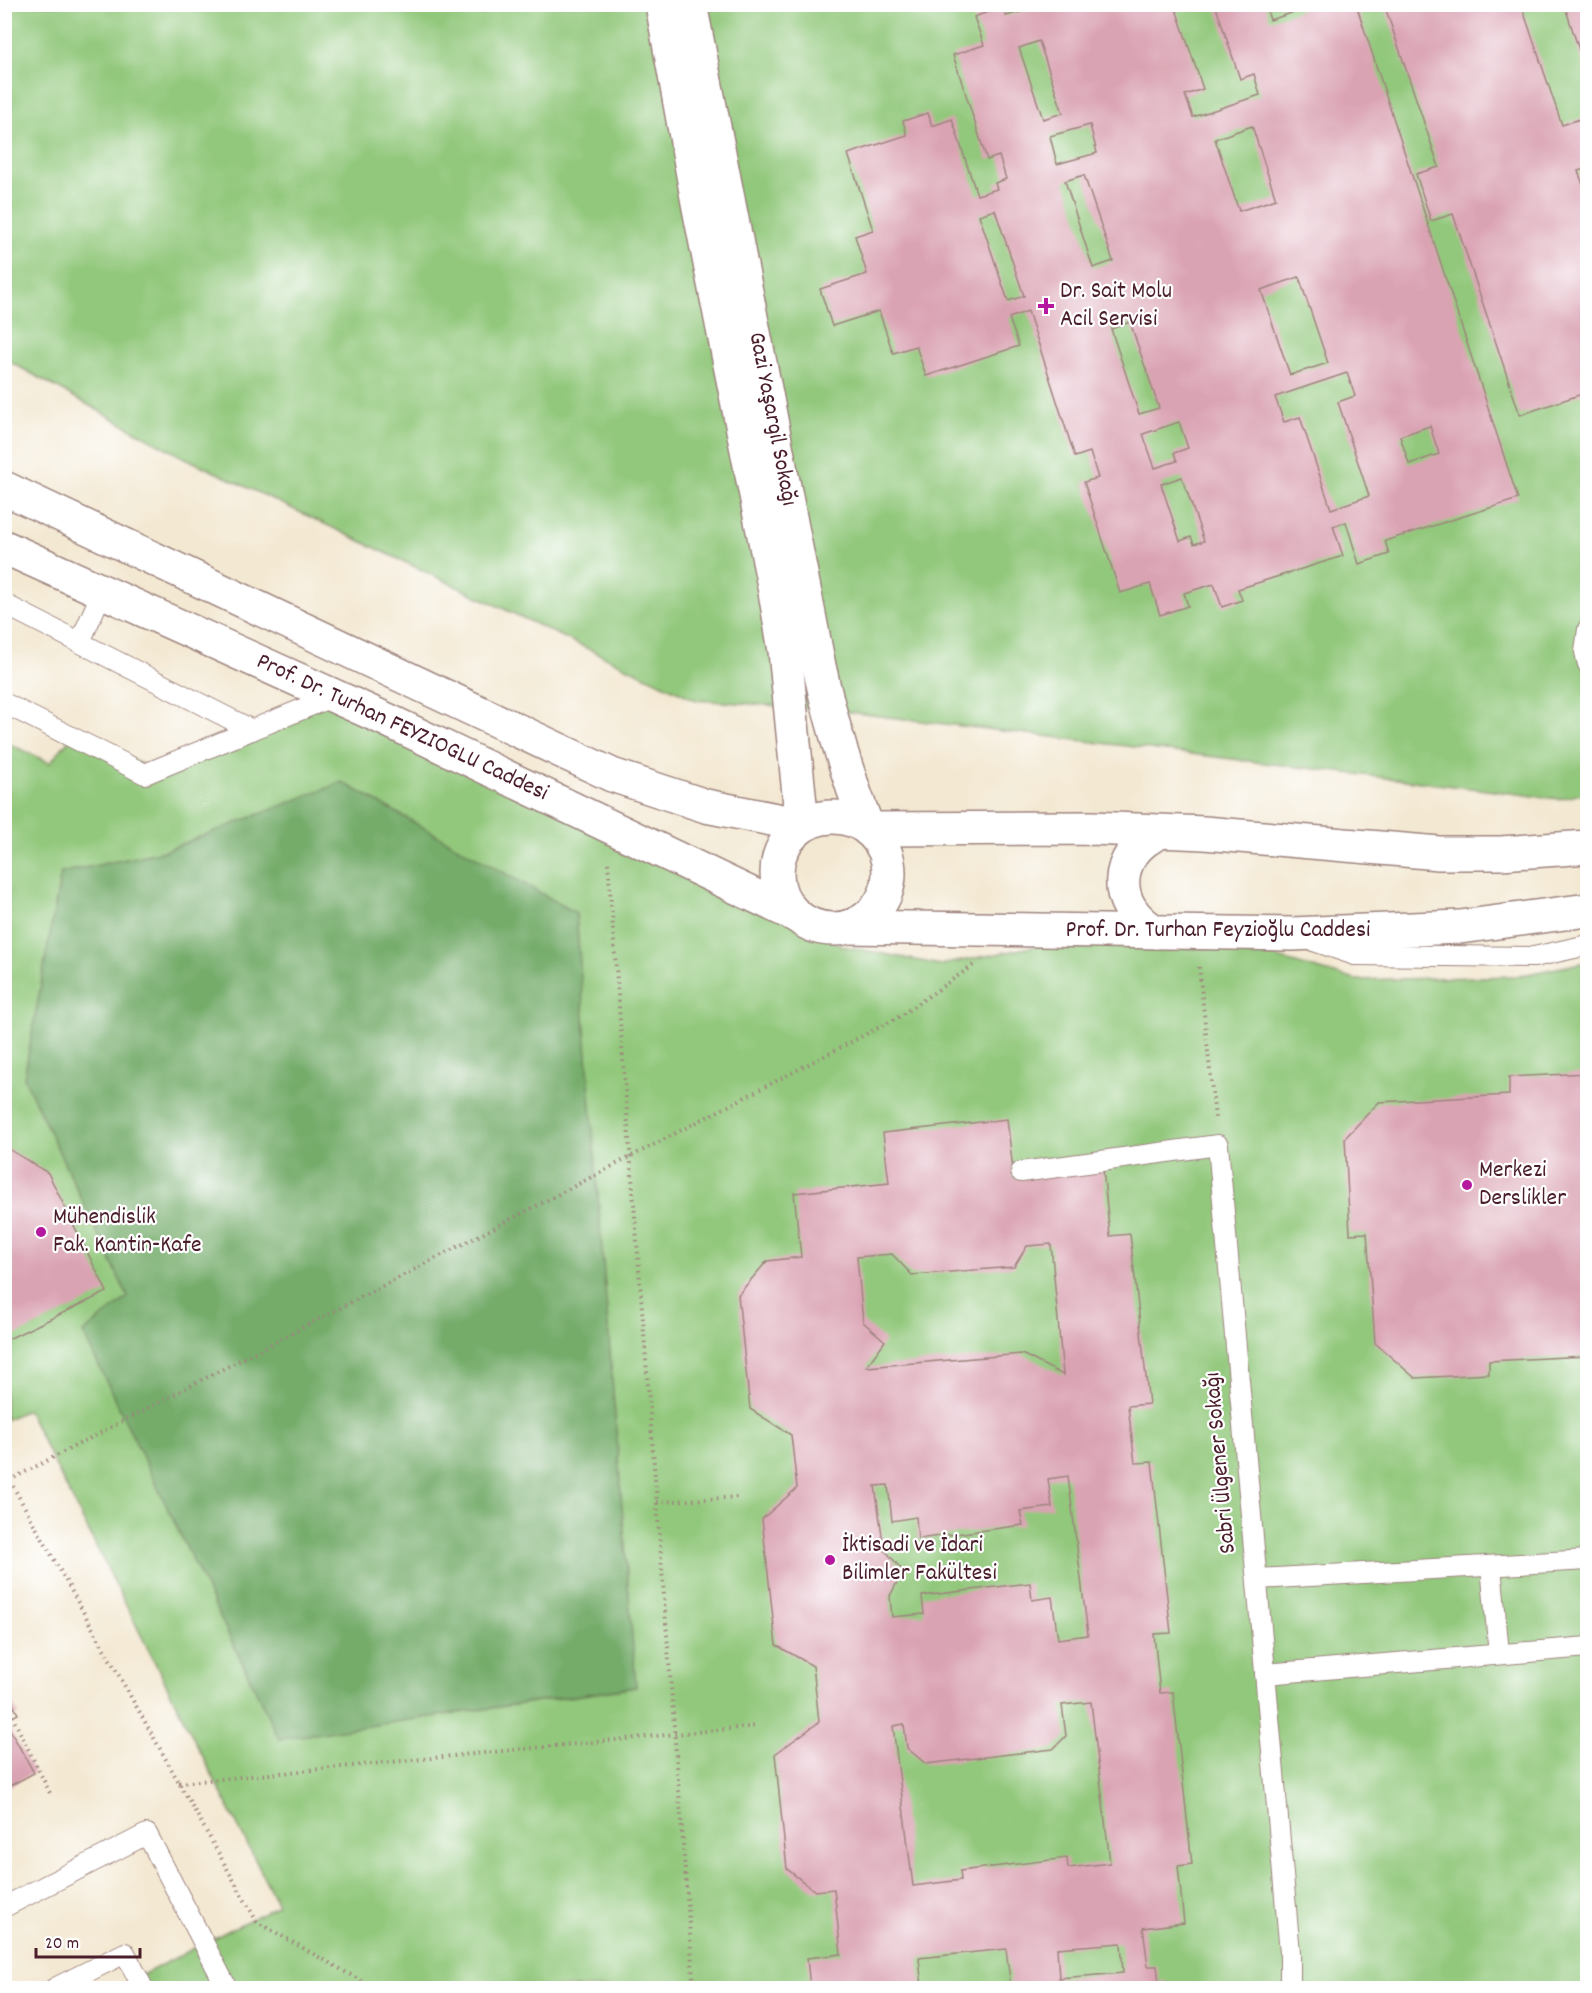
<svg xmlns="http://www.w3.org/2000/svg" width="1592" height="1993" viewBox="0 0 1592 1993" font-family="Dekko,sans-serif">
	<rect width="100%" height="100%" fill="#fff"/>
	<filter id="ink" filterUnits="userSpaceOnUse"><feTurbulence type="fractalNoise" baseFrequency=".0167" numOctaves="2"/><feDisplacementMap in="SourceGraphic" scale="12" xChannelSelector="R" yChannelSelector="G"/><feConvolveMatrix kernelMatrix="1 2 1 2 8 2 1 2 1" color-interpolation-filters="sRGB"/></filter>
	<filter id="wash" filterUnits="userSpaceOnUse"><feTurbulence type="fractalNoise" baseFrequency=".008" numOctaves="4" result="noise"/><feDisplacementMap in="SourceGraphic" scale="24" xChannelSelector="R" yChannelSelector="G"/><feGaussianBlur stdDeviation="1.35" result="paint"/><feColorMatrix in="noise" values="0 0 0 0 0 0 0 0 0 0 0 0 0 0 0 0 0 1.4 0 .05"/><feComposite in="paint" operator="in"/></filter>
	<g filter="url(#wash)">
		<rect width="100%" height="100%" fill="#f3e8d2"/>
		<g fill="#92c87b" stroke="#6e7453" stroke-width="1.5">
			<polygon points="5,5 1587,5 1587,793 1559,799 823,709 696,700 179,455 5,359"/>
			<polygon points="330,698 773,908 843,946 941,965 1046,944 1246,949 1356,980 1518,976 1587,962 1587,1988 117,1988 278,1905 27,1410 5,1420 5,742 50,763 79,727 149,769"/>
		</g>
		<polygon fill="#75ac6b" stroke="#60664b" stroke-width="1.5" points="342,782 576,913 636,1687 279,1739 83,1333 128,1297 24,1078 61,873 164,851"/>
		<g id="blocks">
			<g fill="#daa3b3" fill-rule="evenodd">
				<polygon points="460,4 484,4 482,12"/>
				<path d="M1028,4H1190L1176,9L1203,89L1185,95L1193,117L1260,95L1254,74L1240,79L1215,4H1265L1270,20L1301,10L1299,4H1356L1518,499L1385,541L1389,554L1359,564L1346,522L1333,526L1343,556L1238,589L1242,600L1222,607L1214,584L1184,593L1188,606L1160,615L1150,584L1120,593L1084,482L1098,478L1090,452L1075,457L1028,311L1009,318L1019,346L926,376L916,346L893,353L879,311L832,326L820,289L867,274L855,236L873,230L848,154L907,135L903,121L928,113L932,126L952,119L977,195L997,189L995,183L1006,179L999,156L987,160L953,55L984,45L974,17L1002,7L1006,16L1030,9ZM1039,41L1063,113L1043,119L1019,48ZM1090,125L1097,153L1057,164L1050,136ZM1252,126L1276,199L1239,211L1215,139ZM1084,175L1113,261L1093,268L1065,181ZM995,210L1024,296L1008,301L979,215ZM1299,277L1328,363L1290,375L1261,290ZM1130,322L1159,408L1139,414L1111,329ZM1347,373L1355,396L1338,402L1369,496L1331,509L1300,417L1284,422L1275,397ZM1179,422L1188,448L1174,453L1177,461L1155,468L1143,434ZM1430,426L1439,454L1409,464L1400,436ZM1182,477L1204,541L1194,544L1191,537L1180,541L1161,484Z"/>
				<polygon points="1384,4 1521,4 1562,125 1583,118 1588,132 1588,168 1578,171 1588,198 1588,392 1520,415 1453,214 1431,221 1416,174 1439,167"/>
				<polygon points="1564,4 1588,4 1588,74 1587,74"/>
				<polygon points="1588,1073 1588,1353 1586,1356 1489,1361 1489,1374 1415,1378 1375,1343 1367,1233 1350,1234 1345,1138 1379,1102 1509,1095 1509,1077"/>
				<path d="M1007,1119L1014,1178L1103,1169L1110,1236L1130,1234L1149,1404L1128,1406L1135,1463L1152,1462L1171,1633L1154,1634L1160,1693L1173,1692L1192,1864L1178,1866L1184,1923L1143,1928L1148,1966H1157L1159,1982L1167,1981V1988H1011L1006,1949L919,1958L922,1988H810L807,1958L841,1954L834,1889L815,1891L787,1869L775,1754L819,1722L813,1666L776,1645L762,1519L797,1488L791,1435L750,1409L738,1295L767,1261L801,1257L794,1193L889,1183L883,1133ZM1051,1244L1063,1375L1022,1354L866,1367L885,1341L863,1322L857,1257L892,1254L912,1275L1014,1267L1027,1246ZM1068,1476L1088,1635L1058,1639L1052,1597L1032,1600L1030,1583L922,1596L924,1614L892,1617L890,1596L903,1571L884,1549L875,1486L888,1485L892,1521L916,1517L918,1539L1023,1525L1020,1511L1052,1507L1048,1479ZM1091,1702L1110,1863L1068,1868L1067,1858L960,1871L961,1880L913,1886L893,1726L904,1724L907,1748L926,1764L1053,1749L1066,1736L1062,1705ZM1121,1943L1123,1973L1059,1978L1057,1948Z"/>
				<polygon points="4,1146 48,1173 107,1292 4,1341"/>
				<polygon points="4,1688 18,1714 5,1721 34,1773 4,1789"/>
			</g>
		</g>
	</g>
	<g filter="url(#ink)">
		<use href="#blocks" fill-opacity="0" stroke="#9e847e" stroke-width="1.5"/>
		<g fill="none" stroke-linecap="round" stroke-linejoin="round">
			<g stroke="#9e847e" stroke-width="22">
				<g id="service">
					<polyline points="4,604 252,730"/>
					<polyline points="1588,629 1585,652 1588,664"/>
					<polyline points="80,642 103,590"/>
					<polyline points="4,703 145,774 334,696"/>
					<polyline points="1311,940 1355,955 1534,957 1588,945"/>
					<polyline points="1021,1172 1218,1145 1290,1953 1290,1988"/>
					<polyline points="1491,1566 1499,1654"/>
					<polyline points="1257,1579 1588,1560"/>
					<polyline points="1265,1674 1588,1647"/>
					<polyline points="4,1907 147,1834 227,1988"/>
					<polyline points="55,1988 125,1953 143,1988"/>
				</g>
			</g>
			<g stroke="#9e847e" stroke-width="36">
				<g id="tertiary">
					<path d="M690,4L819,666C831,722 847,775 868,829L1092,828L1204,833L1439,853H1501L1588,847"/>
					<polyline points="4,488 612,775 706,806 802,825 785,651 774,586 699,208 662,4"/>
					<polyline points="4,547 385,719 797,916"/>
					<circle cx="833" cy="873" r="56"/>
					<polyline points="847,927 1292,934 1460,927 1588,910"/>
					<path d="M1156,932C1110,907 1112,853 1160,832"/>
				</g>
			</g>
			<g stroke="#9e847e" stroke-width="4" stroke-dasharray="1.5 4.5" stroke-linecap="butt">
				<polyline points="608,863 694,1988"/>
				<polyline points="1199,967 1215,1118"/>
				<polyline points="10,1481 257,1922 374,1988"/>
				<polyline points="4,1483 897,1018 975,964"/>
				<polyline points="657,1502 740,1497"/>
				<polyline points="4,1700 50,1793"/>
				<polyline points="179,1783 757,1726"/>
			</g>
			<use href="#service" stroke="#fff" stroke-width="20"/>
			<use href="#tertiary" stroke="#fff" stroke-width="33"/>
		</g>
	</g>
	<g fill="#b5179e" stroke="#fff" stroke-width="2">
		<path d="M1043 297h6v6h6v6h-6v6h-6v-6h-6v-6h6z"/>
		<circle cx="1467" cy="1185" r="6"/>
		<circle cx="41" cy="1232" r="6"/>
		<circle cx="830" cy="1560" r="6"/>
	</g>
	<g text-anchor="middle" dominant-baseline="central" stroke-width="4.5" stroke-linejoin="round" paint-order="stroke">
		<g font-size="24" fill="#4a1f2b" stroke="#fff" text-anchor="start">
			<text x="1060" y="292">Dr. Sait Molu<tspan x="1060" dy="28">Acil Servisi</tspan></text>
			<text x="1479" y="1171">Merkezi<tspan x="1479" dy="28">Derslikler</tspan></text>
			<text x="53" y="1218">Mühendislik<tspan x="53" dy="28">Fak. Kantin-Kafe</tspan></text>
			<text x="842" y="1546">İktisadi ve İdari<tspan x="842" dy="28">Bilimler Fakültesi</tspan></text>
		</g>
		<g font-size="24" fill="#4a1f2b" stroke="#fff">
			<text transform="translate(772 419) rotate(79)">Gazi Yaşargil Sokağı</text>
			<text transform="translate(402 728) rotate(25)">Prof. Dr. Turhan FEYZIOGLU Caddesi</text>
			<text x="1218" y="931">Prof. Dr. Turhan Feyzioğlu Caddesi</text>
			<text transform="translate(1221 1463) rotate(-95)">Sabri Ülgener Sokağı</text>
		</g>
	</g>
	<rect width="1592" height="1993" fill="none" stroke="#fff" stroke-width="24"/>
	<path d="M36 1948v9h104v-9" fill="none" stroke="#4a1f2b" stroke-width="3"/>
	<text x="45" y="1948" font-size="18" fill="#4a1f2b" stroke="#ffffff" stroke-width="4.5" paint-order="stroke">20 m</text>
</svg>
